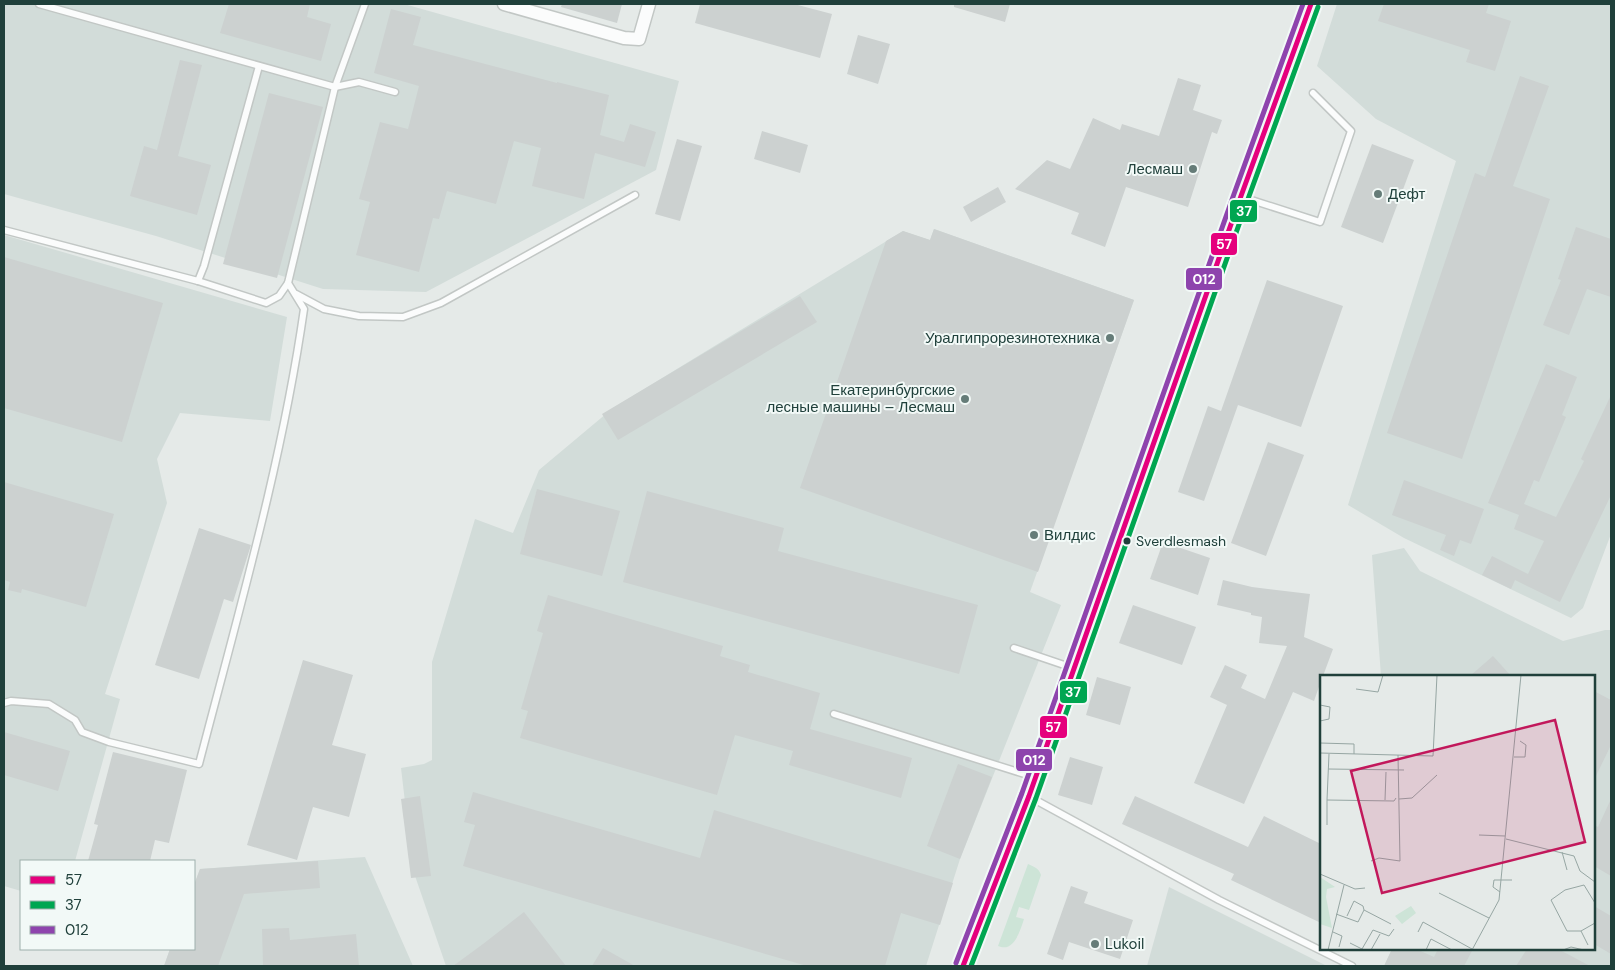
<svg xmlns="http://www.w3.org/2000/svg" width="1615" height="970" viewBox="0 0 1615 970" font-family="'DM Sans',sans-serif">
	<rect width="100%" height="100%" fill="#e5eae8"/>
	<g fill="#d2dcd9">
		<polygon points="4,4 404,4 679,81 656,170 426,292 323,289 156,236 4,194"/>
		<polygon points="1337,4 1611,4 1611,534 1583,608 1571,618 1404,538 1348,505 1456,161 1376,119 1317,66"/>
		<polygon points="934,229 1134,300 1030,592 1061,605 960,859 926,966 446,966 413,870 401,768 424,764 432,760 432,662 475,519 513,533 539,470 613,408 903,231 930,240"/>
		<polygon points="4,235 287,317 270,421 180,413 157,459 167,503 105,694 120,699 75,861 21,861 21,891 4,886"/>
		<polygon points="1404,548 1420,571 1563,641 1605,630 1611,630 1611,966 1390,966 1385,964 1392,949 1594,949 1594,676 1381,676 1372,555"/>
		<polygon points="365,857 413,966 164,966 170,949 194,949 194,885 200,869"/>
		<polygon points="1169,887 1327,966 1147,966"/>
	</g>
	<path fill="#cde4d7" d="M1028,864C1034,867 1039,868 1041,875L1029,910L1019,907L1016,917L1024,919C1020,931 1014,953 998,946Z"/>
	<g fill="#ccd1d0">
		<polygon points="229,4 310,4 307,17 331,24 321,61 220,33"/>
		<polygon points="562,4 622,4 617,23 561,7"/>
		<polygon points="700,4 794,4 832,14 820,58 695,23"/>
		<polygon points="954,4 1010,4 1005,22 954,7"/>
		<polygon points="1384,4 1489,4 1486,13 1511,21 1495,71 1466,62 1470,50 1378,21"/>
		<polygon points="391,9 421,17 413,45 557,83 557,82 609,95 600,135 624,142 630,124 656,132 645,167 595,153 584,199 532,186 541,148 514,141 496,204 447,191 439,219 433,218 419,272 356,255 370,202 359,199 380,122 408,129 419,86 374,73"/>
		<polygon points="858,35 890,44 878,84 847,74"/>
		<polygon points="180,60 202,65 178,156 211,165 197,215 130,196 144,146 157,150"/>
		<polygon points="1520,76 1549,86 1513,186 1550,199 1462,459 1387,433 1475,173 1485,177"/>
		<polygon points="1178,78 1201,85 1193,110 1222,120 1217,134 1212,132 1188,207 1126,187 1105,247 1071,234 1079,213 1015,189 1047,160 1070,169 1093,118 1120,130 1122,124 1159,136"/>
		<polygon points="269,93 323,107 277,278 223,264"/>
		<polygon points="762,131 808,145 800,173 754,159"/>
		<polygon points="677,139 702,146 680,221 655,214"/>
		<polygon points="1372,144 1414,160 1383,243 1341,227"/>
		<polygon points="998,187 1006,202 971,222 963,207"/>
		<polygon points="1576,227 1611,239 1611,297 1587,289 1569,335 1543,325 1561,280 1558,279"/>
		<polygon points="934,229 1134,300 1038,572 800,488 886,241 903,231 930,240"/>
		<polygon points="4,257 163,303 122,442 4,408"/>
		<polygon points="1267,280 1343,306 1301,427 1238,405 1204,501 1178,492 1208,406 1221,411"/>
		<polygon points="800,296 817,322 618,440 602,414"/>
		<polygon points="1546,364 1577,377 1562,415 1566,417 1539,482 1534,480 1524,504 1556,517 1584,461 1581,459 1611,395 1611,495 1560,602 1515,580 1511,589 1482,575 1492,556 1528,574 1544,541 1514,529 1519,515 1488,503"/>
		<polygon points="1268,442 1304,455 1266,556 1231,543"/>
		<polygon points="1404,480 1484,509 1471,544 1460,540 1454,556 1440,550 1446,535 1392,515"/>
		<polygon points="4,482 114,514 86,607 22,589 21,593 8,590 10,582 4,580"/>
		<polygon points="537,489 620,511 602,576 520,554"/>
		<polygon points="647,491 784,528 778,551 978,605 959,674 623,582"/>
		<polygon points="199,528 251,545 233,602 224,599 199,679 155,665"/>
		<polygon points="1163,542 1210,558 1198,595 1150,579"/>
		<polygon points="1223,580 1252,587 1310,594 1304,637 1333,649 1323,676 1321,676 1321,681 1314,701 1293,692 1244,804 1194,783 1227,705 1210,697 1225,665 1247,675 1241,688 1265,699 1287,646 1259,643 1262,617 1251,615 1251,613 1217,605"/>
		<polygon points="548,595 723,646 720,656 750,665 748,672 820,693 810,729 912,758 901,798 789,765 793,751 735,735 717,795 520,738 528,711 521,709 543,633 537,631"/>
		<polygon points="1133,605 1196,627 1182,665 1119,643"/>
		<polygon points="1493,656 1511,676 1470,676"/>
		<polygon points="303,660 353,675 332,745 366,754 349,817 313,807 297,860 247,845"/>
		<polygon points="1097,677 1131,687 1120,725 1086,715"/>
		<polygon points="1594,691 1611,700 1611,745 1594,780"/>
		<polygon points="4,732 70,751 58,791 4,775"/>
		<polygon points="113,752 187,770 169,843 155,840 150,861 88,861 98,825 94,824"/>
		<polygon points="1070,757 1103,767 1092,805 1058,795"/>
		<polygon points="958,764 992,777 960,859 927,846"/>
		<polygon points="473,792 700,858 714,810 953,883 940,925 901,913 885,966 807,966 463,866 475,825 464,822"/>
		<polygon points="420,796 431,876 411,878 401,799"/>
		<polygon points="1135,796 1248,847 1264,816 1321,844 1321,923 1231,880 1234,874 1122,824"/>
		<polygon points="1611,799 1611,876 1594,866 1594,825 1598,827"/>
		<polygon points="318,861 320,888 244,894 218,966 164,966 170,949 194,949 194,885 200,869"/>
		<polygon points="1071,886 1088,892 1084,903 1133,920 1120,959 1069,942 1063,960 1047,954"/>
		<polygon points="1594,906 1611,916 1611,954 1594,944"/>
		<polygon points="524,912 566,966 453,966 483,944"/>
		<polygon points="289,928 290,940 356,934 359,966 263,966 262,929"/>
		<polygon points="603,948 635,966 592,966"/>
		<polygon points="1392,949 1416,949 1434,957 1438,949 1473,949 1464,966 1384,966"/>
		<polygon points="1527,949 1558,949 1590,966 1516,966"/>
	</g>
	<g fill="none" stroke-linecap="round" stroke-linejoin="round">
		<g stroke="#c2c7c5" stroke-width="9">
			<g id="service">
				<polyline points="39,4 335,87 359,82 395,92"/>
				<polyline points="1242,197 1320,222 1351,131 1313,93"/>
				<polyline points="4,230 198,281 266,303 279,296 288,283"/>
				<polyline points="198,281 204,266 259,66"/>
				<polyline points="296,294 324,309 359,316 403,317 441,303 635,195"/>
				<polyline points="1014,648 1073,668"/>
				<path d="M4,703L11,701L49,704L75,720L82,732L109,742L199,764C238,614 282,463 304,309L288,283L335,87L365,4"/>
				<polyline points="834,714 1034,777"/>
				<polyline points="1030,797 1219,900 1352,966"/>
			</g>
		</g>
		<g stroke="#c2c7c5" stroke-width="15">
			<polyline id="minor" points="504,4 624,38 639,39 649,4"/>
		</g>
		<g stroke="#c0c8c6" stroke-width="20">
			<polyline id="secondary" points="963,966 1029,796 1241,196 1311,4"/>
		</g>
		<use href="#service" stroke="#fbfcfc" stroke-width="6"/>
		<use href="#minor" stroke="#fbfcfc" stroke-width="12"/>
		<use href="#secondary" stroke="#fbfcfc" stroke-width="18"/>
		<g stroke="#f2f9f7" stroke-width="9">
			<polyline id="bus-1" points="963,966 1029,796 1241,196 1311,4"/>
		</g>
		<g stroke="#f2f9f7" stroke-width="9">
			<polyline id="bus-2" points="971,966 1036,798 1248,199 1318,7"/>
		</g>
		<g stroke="#f2f9f7" stroke-width="9">
			<polyline id="bus-3" points="956,963 1022,793 1234,194 1303,4"/>
		</g>
		<use href="#bus-1" stroke="#e5007d" stroke-width="5"/>
		<use href="#bus-2" stroke="#00a651" stroke-width="5"/>
		<use href="#bus-3" stroke="#8e44ad" stroke-width="5"/>
	</g>
	<g fill="#657c78" stroke="#f2f9f7" stroke-width="2">
		<circle cx="1193" cy="169" r="5"/>
		<circle cx="1378" cy="194" r="5"/>
		<circle cx="1110" cy="338" r="5"/>
		<circle cx="965" cy="399" r="5"/>
		<circle cx="1034" cy="535" r="5"/>
		<circle cx="1095" cy="944" r="5"/>
	</g>
	<circle fill="#20403b" stroke="#f2f9f7" stroke-width="2" cx="1127" cy="541" r="4.5"/>
	<g text-anchor="middle" dominant-baseline="central" stroke-width="4" stroke-linejoin="round" paint-order="stroke">
		<g font-size="14" fill="#20403b" stroke="#f2f9f7" text-anchor="start">
			<text x="1136" y="541">Sverdlesmash</text>
		</g>
		<g font-size="15" fill="#20403b" stroke="#f2f9f7" text-anchor="end">
			<text x="1183" y="169">Лесмаш</text>
			<text x="1388" y="194" text-anchor="start">Дефт</text>
			<text x="1100" y="338">Уралгипрорезинотехника</text>
			<text x="955" y="390">Екатеринбургские<tspan x="955" dy="17">лесные машины – Лесмаш</tspan></text>
			<text x="1044" y="535" text-anchor="start">Вилдис</text>
			<text x="1105" y="944" text-anchor="start">Lukoil</text>
		</g>
	</g>
	<g transform="translate(1320 675)">
		<rect width="275" height="275" fill="#e5eae8"/>
		<path d="M0,202L15,212L7,214L6,222L12,253L0,249ZM91,231L96,238L82,249L75,241Z" fill="#cde4d7"/>
		<path fill="none" stroke="#96a6a3" stroke-width="1" d="M36,14L58,17L63,0M0,30L10,32L9,44L0,46M0,68L34,69V79M0,78L113,81L117,0M194,82H205L206,70L200,66M8,94L84,95M79,124L92,123L117,100M7,125L9,79M65,125L66,97M7,150V125L74,126L76,123M159,160L185,161M186,164L254,181L260,196L275,207M242,177L247,195M51,186L59,183L80,186L78,80M0,199L35,214L45,213M180,217L173,212L174,205H192M119,218L169,243M275,228L264,210L245,215L231,225L247,256H261L275,248M16,239L38,247L44,235M27,241L34,226L43,231L44,235L71,249M261,256L268,270M13,257L22,261L19,272M98,257L103,247L152,274M30,268L42,274L53,255L69,261L74,254M8,275L24,210M51,275L60,259M106,275L111,264L132,275M152,275L179,225L201,0M243,275L251,272L264,275"/>
		<path fill="#c2185b" fill-opacity="0.15" stroke="#c2185b" stroke-width="2.5" d="M235,45L265,167L62,218L31,96Z"/>
		<rect width="275" height="275" fill="none" stroke="#20403b" stroke-width="2.5"/>
	</g>
	<g stroke="#f2f9f7" stroke-width="2">
		<rect x="1229" y="199" width="29" height="24" rx="5" fill="#00a651"/>
		<rect x="1210" y="232" width="28" height="24" rx="5" fill="#e5007d"/>
		<rect x="1185" y="267" width="38" height="24" rx="5" fill="#8e44ad"/>
		<rect x="1059" y="680" width="29" height="24" rx="5" fill="#00a651"/>
		<rect x="1039" y="715" width="29" height="24" rx="5" fill="#e5007d"/>
		<rect x="1015" y="748" width="38" height="24" rx="5" fill="#8e44ad"/>
	</g>
	<g font-size="14" text-anchor="middle" font-weight="bold" fill="#fff">
		<text x="1244" y="216">37</text>
		<text x="1224" y="249">57</text>
		<text x="1204" y="284">012</text>
		<text x="1073" y="697">37</text>
		<text x="1053" y="732">57</text>
		<text x="1034" y="765">012</text>
	</g>
	<rect width="1615" height="970" fill="none" stroke="#20403b" stroke-width="10"/>
	<rect x="20" y="860" width="175" height="90" fill="#f2f9f7" stroke="#9eafac"/>
	<rect x="30" y="876" width="25" height="8" fill="#e5007d" stroke="#9eafac"/>
	<text x="65" y="885" font-size="15" fill="#20403b">57</text>
	<rect x="30" y="901" width="25" height="8" fill="#00a651" stroke="#9eafac"/>
	<text x="65" y="910" font-size="15" fill="#20403b">37</text>
	<rect x="30" y="926" width="25" height="8" fill="#8e44ad" stroke="#9eafac"/>
	<text x="65" y="935" font-size="15" fill="#20403b">012</text>
</svg>
